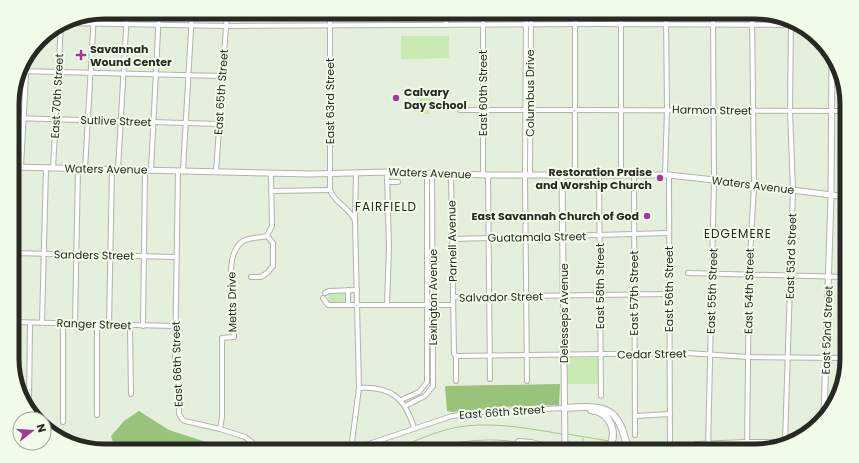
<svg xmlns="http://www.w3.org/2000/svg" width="859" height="463" viewBox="0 0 859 463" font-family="Poppins,sans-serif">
	<rect width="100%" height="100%" fill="#e5efde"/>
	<g fill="#c9eab2">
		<polygon points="401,36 449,36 449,58 401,59"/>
		<polygon points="422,88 430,88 430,114 418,114 419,91"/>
		<polygon points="329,293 347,293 346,302 328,302"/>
		<polygon points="569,358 598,358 598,384 567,384 566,360"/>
	</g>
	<g fill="#99c37a">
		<polygon points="560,384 559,405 502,407 452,412 447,411 445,386"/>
		<polygon points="139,411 169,430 234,451 148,451 113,442 111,436 124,421"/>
	</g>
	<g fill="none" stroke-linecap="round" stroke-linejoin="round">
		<g stroke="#9fc980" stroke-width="1">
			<polyline points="54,434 114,451"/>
			<polyline points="567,434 609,441"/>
			<polyline points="614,442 624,446"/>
			<path d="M389,451C409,444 429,434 449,429C486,420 525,428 562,434"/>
			<polyline points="582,451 583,438"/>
		</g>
		<g stroke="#adb7a7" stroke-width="6">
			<g id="minor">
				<path d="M330,12V190C335,204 350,207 355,221L359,388L352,442"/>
				<polyline points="446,12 446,25"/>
				<polyline points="526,12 525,179 527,381"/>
				<polyline points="575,12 575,108"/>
				<polyline points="62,23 226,26 598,24 800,25"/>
				<polyline points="19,71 222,76"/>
				<polyline points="460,110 572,110"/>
				<polyline points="577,110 846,111"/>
				<polyline points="12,118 219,124"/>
				<polyline points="21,167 27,56"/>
				<polyline points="53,168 61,24"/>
				<polyline points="85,169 94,14"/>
				<polyline points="118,169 127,12"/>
				<polyline points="151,170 159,12"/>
				<polyline points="178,171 175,364 178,375 179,414 182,419 185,421 220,429 245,437 264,451"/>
				<polyline points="183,171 192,12"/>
				<polyline points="216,172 227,12"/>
				<polyline points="387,172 389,248 387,305"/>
				<polyline points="451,174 454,354 456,356 687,353 748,357 847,358"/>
				<polyline points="12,175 13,167"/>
				<polyline points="483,175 483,12"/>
				<polyline points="488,175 490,379"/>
				<polyline points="530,175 531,12"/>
				<polyline points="575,175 575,113"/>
				<polyline points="599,175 601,396"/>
				<polyline points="621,175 621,12"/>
				<polyline points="634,175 635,435"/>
				<polyline points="665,175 667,110 666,12"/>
				<polyline points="669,175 670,451"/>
				<polyline points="387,182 398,182"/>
				<polyline points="271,191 330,190"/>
				<polyline points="355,219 356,173"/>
				<polyline points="452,239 669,233"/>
				<polyline points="13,253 176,257"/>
				<polyline points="688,273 847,277"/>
				<polyline points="251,277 261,277 268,272 273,266 273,243 267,236 272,226 271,173"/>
				<polyline points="348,290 348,305"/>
				<polyline points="325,293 329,291 357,290"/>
				<polyline points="453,297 669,294"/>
				<polyline points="323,298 328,305 453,305"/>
				<polyline points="13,322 175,326"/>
				<polyline points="42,323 46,168"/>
				<polyline points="63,323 63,422"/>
				<polyline points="75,324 78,168"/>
				<polyline points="97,324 97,415"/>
				<polyline points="109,325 112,169"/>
				<polyline points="130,326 131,394"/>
				<polyline points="143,326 145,170"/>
				<polyline points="456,381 456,356"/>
				<path d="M359,388C391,386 405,398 414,428"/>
				<polyline points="401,400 419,392 427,382 427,173"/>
				<polyline points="29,403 30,323"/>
				<polyline points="405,406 425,396 433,386 432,173"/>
				<polyline points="635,416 670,414"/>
				<path d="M220,429L222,417V338L234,337C234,330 235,323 234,315C234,295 223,255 243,241C250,237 260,238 267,236"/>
				<polyline points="785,443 793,190 790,111 791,20"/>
				<polyline points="696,444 747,442 787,442"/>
				<polyline points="348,451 452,416 481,412 565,408"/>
				<polyline points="708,451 714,180 713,12"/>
				<polyline points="747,451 749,275 754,185 752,12"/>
			</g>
		</g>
		<g stroke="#adb7a7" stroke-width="7">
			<g id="major">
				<polyline points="12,167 311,174 387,172 488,175 669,175 714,180 847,197"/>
				<polyline points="562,175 565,451"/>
				<polyline points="824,415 831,196 832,54"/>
			</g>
		</g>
		<g stroke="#adb7a7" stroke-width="8">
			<g id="highway">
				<path d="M565,408C607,405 619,406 628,451"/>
				<path d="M591,410C612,413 619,434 607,451"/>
				<polyline points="519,442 531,443 561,451"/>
				<path d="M435,451C471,441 507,441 543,451"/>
				<polyline points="469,451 488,450 509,451"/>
			</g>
		</g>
		<use href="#minor" stroke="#fff" stroke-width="4"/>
		<use href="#major" stroke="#fff" stroke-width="5"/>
		<use href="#highway" stroke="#fff" stroke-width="6"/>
		<g stroke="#adb7a7" stroke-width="6" stroke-linecap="butt">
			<polyline id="minor-bridge" points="352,451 352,442"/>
		</g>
		<use href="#minor-bridge" stroke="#fff" stroke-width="4"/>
	</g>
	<g fill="#a4399a" stroke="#f2fceb" stroke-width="1.5">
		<path d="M79 49h4v4h4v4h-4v4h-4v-4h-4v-4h4z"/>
		<circle cx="396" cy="98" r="4"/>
		<circle cx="660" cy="178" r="4"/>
		<circle cx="647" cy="216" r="4"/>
	</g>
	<g text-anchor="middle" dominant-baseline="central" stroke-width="4" stroke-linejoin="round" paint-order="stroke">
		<g font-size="11" font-weight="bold" fill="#262a23" stroke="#f2fceb" text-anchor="start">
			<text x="90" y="49">Savannah<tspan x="90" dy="13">Wound Center</tspan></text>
			<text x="404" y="92">Calvary<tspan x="404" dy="13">Day School</tspan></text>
			<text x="652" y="172" text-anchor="end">Restoration Praise<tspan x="652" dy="13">and Worship Church</tspan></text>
			<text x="639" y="216" text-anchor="end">East Savannah Church of God</text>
		</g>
		<g font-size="11" fill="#262a23" stroke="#f2fceb">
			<text transform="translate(221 92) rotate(-86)">East 65th Street</text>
			<text transform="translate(483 93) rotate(-90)">East 60th Street</text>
			<text transform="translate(530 93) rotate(-90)">Columbus Drive</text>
			<text transform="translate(57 96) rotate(-87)">East 70th Street</text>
			<text transform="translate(330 101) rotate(-90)">East 63rd Street</text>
			<text transform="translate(712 110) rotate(1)">Harmon Street</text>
			<text transform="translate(116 121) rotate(2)">Sutlive Street</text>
			<text transform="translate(106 169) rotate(1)">Waters Avenue</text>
			<text transform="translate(430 173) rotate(2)">Waters Avenue</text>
			<text transform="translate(753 185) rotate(7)">Waters Avenue</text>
			<text transform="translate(537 237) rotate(-1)">Guatamala Street</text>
			<text transform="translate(452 241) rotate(-91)">Parnell Avenue</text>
			<text transform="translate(94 255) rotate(1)">Sanders Street</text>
			<text transform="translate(791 256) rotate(-88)">East 53rd Street</text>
			<text transform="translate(600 286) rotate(-90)">East 58th Street</text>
			<text transform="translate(669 289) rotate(-90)">East 56th Street</text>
			<text transform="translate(712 291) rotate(-88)">East 55th Street</text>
			<text transform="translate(749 291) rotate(-89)">East 54th Street</text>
			<text transform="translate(634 293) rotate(-90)">East 57th Street</text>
			<text transform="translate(433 297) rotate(-90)">Lexington Avenue</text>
			<text transform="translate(501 297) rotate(-1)">Salvador Street</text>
			<text transform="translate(232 302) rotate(-91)">Metts Drive</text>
			<text transform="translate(564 313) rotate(-90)">Delesseps Avenue</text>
			<text transform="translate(94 324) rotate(2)">Ranger Street</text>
			<text transform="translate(827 330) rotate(-88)">East 52nd Street</text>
			<text transform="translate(652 354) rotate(-1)">Cedar Street</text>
			<text transform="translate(177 364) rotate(-92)">East 66th Street</text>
			<text transform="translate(502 412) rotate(-4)">East 66th Street</text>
		</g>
		<g font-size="12" letter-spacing="1" fill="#262a23" stroke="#f2fceb">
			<text x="386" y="206">FAIRFIELD</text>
			<text x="738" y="233">EDGEMERE</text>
		</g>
	</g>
	<path d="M0 0H859V463H0ZM104 19H755A85 85 0 0 1 840 104V359A85 85 0 0 1 755 444H104A85 85 0 0 1 19 359V104A85 85 0 0 1 104 19Z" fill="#f2fceb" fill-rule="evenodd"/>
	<path fill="none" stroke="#262a23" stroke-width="5" d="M104 19H755A85 85 0 0 1 840 104V359A85 85 0 0 1 755 444H104A85 85 0 0 1 19 359V104A85 85 0 0 1 104 19Z"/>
	<g transform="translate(32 431) rotate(73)"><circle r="19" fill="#f2fceb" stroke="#a0a89b"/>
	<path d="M0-3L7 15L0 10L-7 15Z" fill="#a4399a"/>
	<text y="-6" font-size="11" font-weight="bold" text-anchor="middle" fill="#262a23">N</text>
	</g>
</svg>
